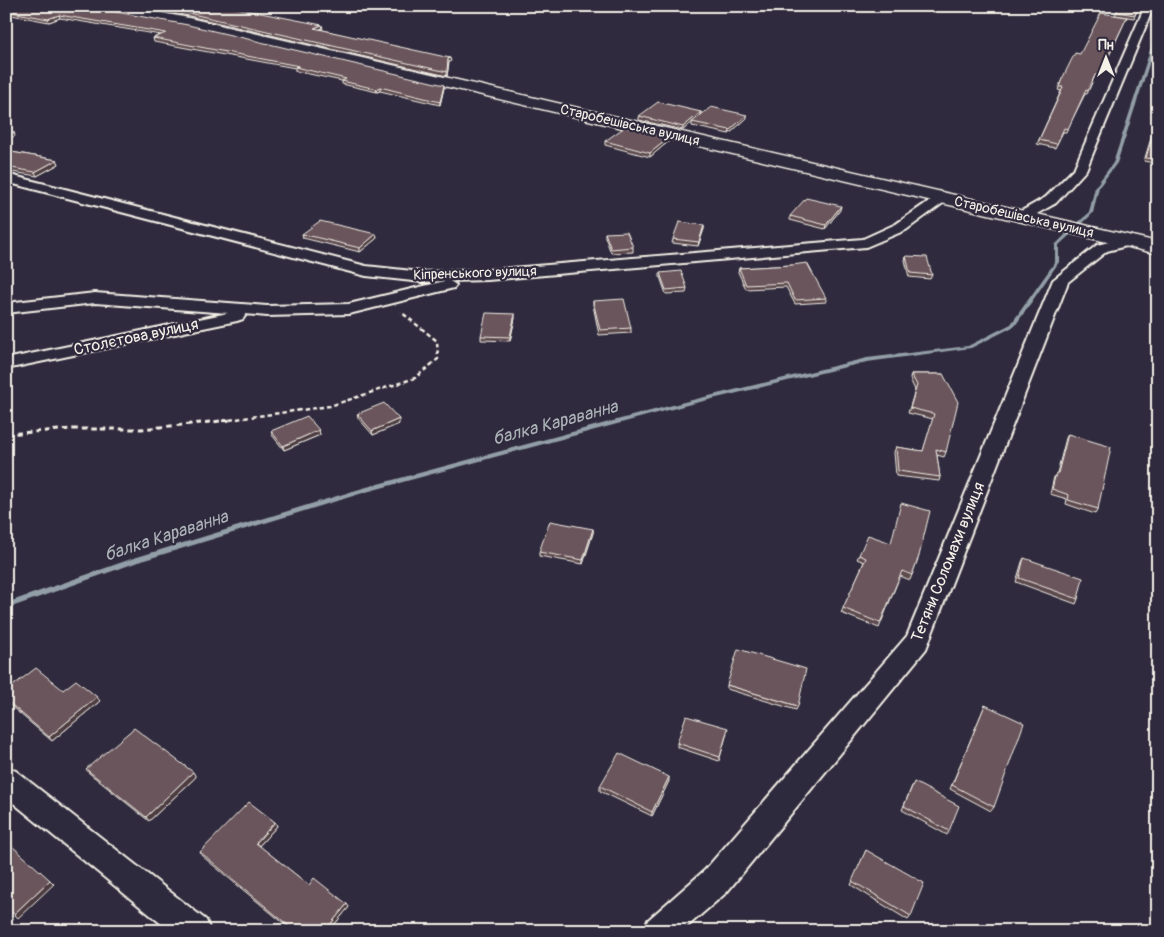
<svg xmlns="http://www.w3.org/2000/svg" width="1164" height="937" viewBox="0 0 1164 937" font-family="Pangolin,sans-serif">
	<rect width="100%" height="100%" fill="#2f2a3d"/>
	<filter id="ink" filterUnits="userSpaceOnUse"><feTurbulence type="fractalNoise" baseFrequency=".02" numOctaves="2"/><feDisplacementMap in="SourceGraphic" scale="10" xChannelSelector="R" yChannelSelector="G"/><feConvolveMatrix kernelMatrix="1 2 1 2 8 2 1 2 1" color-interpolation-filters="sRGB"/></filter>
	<g filter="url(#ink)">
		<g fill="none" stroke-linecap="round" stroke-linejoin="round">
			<g fill="#939fa8" fill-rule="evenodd">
				<polygon points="1158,31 1158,37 1117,163 1099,187 1093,213 1080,226 1076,226 1076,224 1089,213 1095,187 1113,163 1156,32"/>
				<polygon points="1067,233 1071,234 1059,245 1059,262 1015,326 971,348 867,362 687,405 366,492 138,562 6,609 6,603 134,558 363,488 684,402 867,358 968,346 1011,324 1055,262 1055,245"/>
			</g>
			<g stroke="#f4f1e8" stroke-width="4">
				<g id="minor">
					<polygon points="1145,6 1154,6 1086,170 1056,203 1028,219 1018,219 1016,216 1018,213 1046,197 1074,169"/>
					<polygon points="6,174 366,266 422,272 488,270 863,239 896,224 938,195 948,195 950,198 906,230 866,247 488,280 450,281 456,285 454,288 349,314 267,316 244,314 245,316 243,319 237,321 6,369 6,359 228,313 95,303 6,313 6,303 95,293 267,306 349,304 445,281 422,282 366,276 6,182"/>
					<polygon points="1129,237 1134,238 1136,241 1134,244 1107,251 1068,282 926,649 727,892 682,931 644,931 648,920 705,870 907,636 1053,280 1097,245"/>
					<polygon points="6,767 16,771 206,920 210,931 170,931 6,797"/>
				</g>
			</g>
			<g stroke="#f4f1e8" stroke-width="3">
				<polygon id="secondary" points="95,6 123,6 189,18 1158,242 1158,254 189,26 101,10"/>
			</g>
			<polyline stroke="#f4f1e8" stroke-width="2.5" stroke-dasharray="4.5 3" stroke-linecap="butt" points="222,421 330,406 415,378 438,359 437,341 401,312"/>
			<polyline stroke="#f4f1e8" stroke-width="3" stroke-dasharray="5.5 4" stroke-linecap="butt" points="6,434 73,429 141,429 231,420"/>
			<use href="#minor" fill="#2f2a3d" fill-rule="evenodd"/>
			<use href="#secondary" fill="#2f2a3d" fill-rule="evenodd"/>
		</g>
		<g fill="#5c484e" stroke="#f4f1e8">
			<polygon points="6,6 100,9 444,88 440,105 380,91 377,92 342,84 342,81 295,71 295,68 154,42 153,38 161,35 60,18 49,22 6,14"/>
			<polygon points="135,6 225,6 323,28 319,29 451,61 449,62 447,76 189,16"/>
			<polygon points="1119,6 1139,6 1134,18 1115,15"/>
			<polygon points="1127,17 1109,56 1107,56 1096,79 1094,78 1087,94 1085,94 1066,132 1063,132 1055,148 1037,144 1061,91 1058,90 1062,79 1080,54"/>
			<polygon points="1158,96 1158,112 1155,111"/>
			<polygon points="701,112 701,115 747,118 729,134 692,126 692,122 683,130 639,120 639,116"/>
			<polygon points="1158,115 1158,164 1144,161"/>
			<polygon points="605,141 669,141 650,157 605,145"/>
			<polygon points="6,151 57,160 59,164 37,176 6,171"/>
			<polygon points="840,210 825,229 790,220 790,216"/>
			<polygon points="704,225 704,229 698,246 672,243 673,239"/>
			<polygon points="605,233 633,247 633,252 611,253 605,237"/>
			<polygon points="302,234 376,234 377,238 360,252 303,238"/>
			<polygon points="906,256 932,275 930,279 909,277 905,260"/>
			<polygon points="792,265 826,298 826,302 795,304 786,287 746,289 738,272 739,268"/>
			<polygon points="660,273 687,288 686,293 666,294 660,277"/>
			<polygon points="593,301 631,328 631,333 599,335 593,305"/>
			<polygon points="515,318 510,341 481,340 481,336"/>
			<polygon points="911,374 943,374 946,452 944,457 937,455 940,477 939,481 896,476 894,452 896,447 923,451 933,419 908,413 915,390 910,379"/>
			<polygon points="357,414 399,424 373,435 358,418"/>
			<polygon points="319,430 320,435 284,450 272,435 271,431"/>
			<polygon points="1068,434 1098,509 1095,514 1066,504 1067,499 1050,494 1054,477 1057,473 1066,438"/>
			<polygon points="593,529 593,533 583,564 539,556 539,552"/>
			<polygon points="859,555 919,556 910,580 900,576 879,628 841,613 864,562 857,559"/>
			<polygon points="1024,558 1078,599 1076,604 1016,582 1022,562"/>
			<polygon points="727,685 798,706 796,710 727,689"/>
			<polygon points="63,690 100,701 52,741 6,702 6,691"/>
			<polygon points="985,705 994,807 991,811 950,789"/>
			<polygon points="727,733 719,761 677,747 677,743"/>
			<polygon points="86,769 196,777 149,821 89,773"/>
			<polygon points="669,781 652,816 600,791 600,786"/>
			<polygon points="912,786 949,831 947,835 902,810"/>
			<polygon points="275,822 277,826 259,846 309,885 349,907 329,931 293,931 202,856 200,852"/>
			<polygon points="866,850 911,916 908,920 851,885"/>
		</g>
		<g fill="#4b3b40" stroke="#f4f1e8">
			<polygon points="59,15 60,18 49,22 48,19"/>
			<polygon points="322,25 323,28 315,31 314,28"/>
			<polygon points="450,58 451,61 449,62 447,76 448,59"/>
			<polygon points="444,85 444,88 440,105 440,102"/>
			<polygon points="380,87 380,91 377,92 376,89"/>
			<polygon points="701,112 701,115 683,130 683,127"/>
			<polygon points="747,115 747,118 729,134 730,130"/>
			<polygon points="14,132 15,136 6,140 6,136"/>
			<polygon points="670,137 669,141 650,157 650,153"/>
			<polygon points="57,160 59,164 37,176 35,172"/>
			<polygon points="841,206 840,210 825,229 826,225"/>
			<polygon points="704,225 704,229 698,246 699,242"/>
			<polygon points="376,234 377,238 360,252 360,248"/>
			<polygon points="515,314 515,318 510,341 510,337"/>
			<polygon points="399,419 399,424 373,435 372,431"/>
			<polygon points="319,430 320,435 284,450 283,446"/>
			<polygon points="593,529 593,533 583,564 583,560"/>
			<polygon points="97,697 100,701 52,741 49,737"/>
			<polygon points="193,772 196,777 149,821 146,817"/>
			<polygon points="669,777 669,781 652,816 652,812"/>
			<polygon points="275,822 277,826 258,847 256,843"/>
			<polygon points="50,880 54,884 18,918 14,914"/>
			<polygon points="347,904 349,907 329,931 325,931"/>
		</g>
		<g fill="#6b545b" stroke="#f4f1e8">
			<polygon points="6,6 96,6 100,9 188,25 444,85 440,102 380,87 376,89 342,81 346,79 295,67 299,66 153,38 166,33 59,15 48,19 6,11"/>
			<polygon points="151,6 225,6 322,25 314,28 450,58 448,59 447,72 188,13"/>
			<polygon points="1119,6 1139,6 1135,15 1117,12"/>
			<polygon points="1101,13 1127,17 1110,53 1108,52 1098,75 1095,75 1088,91 1086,90 1068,129 1064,128 1057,144 1039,140 1061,92 1063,87 1059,87 1062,79 1075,53 1080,54"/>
			<polygon points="658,102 701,112 683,127 639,116"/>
			<polygon points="711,107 747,115 730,130 692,122"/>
			<polygon points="1158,117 1158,160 1146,158"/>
			<polygon points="625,127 670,137 650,153 605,141"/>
			<polygon points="6,131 14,132 6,136"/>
			<polygon points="6,151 57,160 35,172 6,167"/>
			<polygon points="806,198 841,206 826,225 790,216"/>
			<polygon points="320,221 376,234 360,248 302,234"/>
			<polygon points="679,222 704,225 699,242 673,239"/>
			<polygon points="627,232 633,247 611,249 605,233"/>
			<polygon points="906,256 927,257 932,275 910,273"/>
			<polygon points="807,263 826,298 795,300 787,283 746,285 739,268 792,265"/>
			<polygon points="681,271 687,288 666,290 660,273"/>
			<polygon points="624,299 631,328 600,330 593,301"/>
			<polygon points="486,313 515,314 510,337 481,336"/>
			<polygon points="911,374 943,374 958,402 946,452 936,449 940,477 898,471 896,447 923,451 934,414 910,408 917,385"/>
			<polygon points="384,403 399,419 372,431 357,414"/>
			<polygon points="307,416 319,430 283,446 271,431"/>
			<polygon points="1068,434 1111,447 1098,509 1068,500 1069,495 1052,489 1056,473 1058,473"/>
			<polygon points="901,503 930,511 919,556 912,575 902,571 880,623 843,608 866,558 859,555 868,535 891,543"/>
			<polygon points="550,521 593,529 583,560 539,552"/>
			<polygon points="1024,558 1083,578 1078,599 1019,578"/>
			<polygon points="738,649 806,669 798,706 727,685"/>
			<polygon points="36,668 63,690 76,680 97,697 49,737 6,700 6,691"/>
			<polygon points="985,705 1024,723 994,807 952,785"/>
			<polygon points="686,716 728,728 720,757 677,743"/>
			<polygon points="134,728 193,772 146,817 86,769"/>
			<polygon points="619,753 669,777 652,812 600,786"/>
			<polygon points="914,782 959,806 949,831 904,806"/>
			<polygon points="249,802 275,822 256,843 309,885 314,878 347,904 325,931 295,931 200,852"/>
			<polygon points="12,846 50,880 14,914 6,907 6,851"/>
			<polygon points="866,850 924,883 911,916 852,881"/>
		</g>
	</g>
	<g text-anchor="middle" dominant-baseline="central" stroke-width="4.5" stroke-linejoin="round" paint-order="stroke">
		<g font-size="14" fill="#f4f1e8" stroke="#2f2a3d">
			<text transform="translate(630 125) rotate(13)">Старобешівська вулиця</text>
			<text transform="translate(1024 217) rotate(13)">Старобешівська вулиця</text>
			<text transform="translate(475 273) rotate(-2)">Кіпренського вулиця</text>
		</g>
		<g font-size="16" fill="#f4f1e8" stroke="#2f2a3d">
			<text transform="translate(136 337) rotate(-12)">Столєтова вулиця</text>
			<text transform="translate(948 562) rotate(-68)">Тетяни Соломахи вулиця</text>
		</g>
		<g font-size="18" font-style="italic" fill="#acb3b8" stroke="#2f2a3d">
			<text transform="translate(555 423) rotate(-15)">балка Караванна</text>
			<text transform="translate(166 536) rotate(-18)">балка Караванна</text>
		</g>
	</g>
	<rect width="1164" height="937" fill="none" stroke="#2f2a3d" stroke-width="25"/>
	<rect x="12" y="12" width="1139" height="912" fill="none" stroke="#f4f1e8" stroke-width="2" filter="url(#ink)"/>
	<g transform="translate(1106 58)" stroke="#2f2a3d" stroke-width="4" paint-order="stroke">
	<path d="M0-4L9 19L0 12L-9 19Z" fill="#f4f1e8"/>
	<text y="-8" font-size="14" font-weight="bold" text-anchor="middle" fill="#f4f1e8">Пн</text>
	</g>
</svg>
